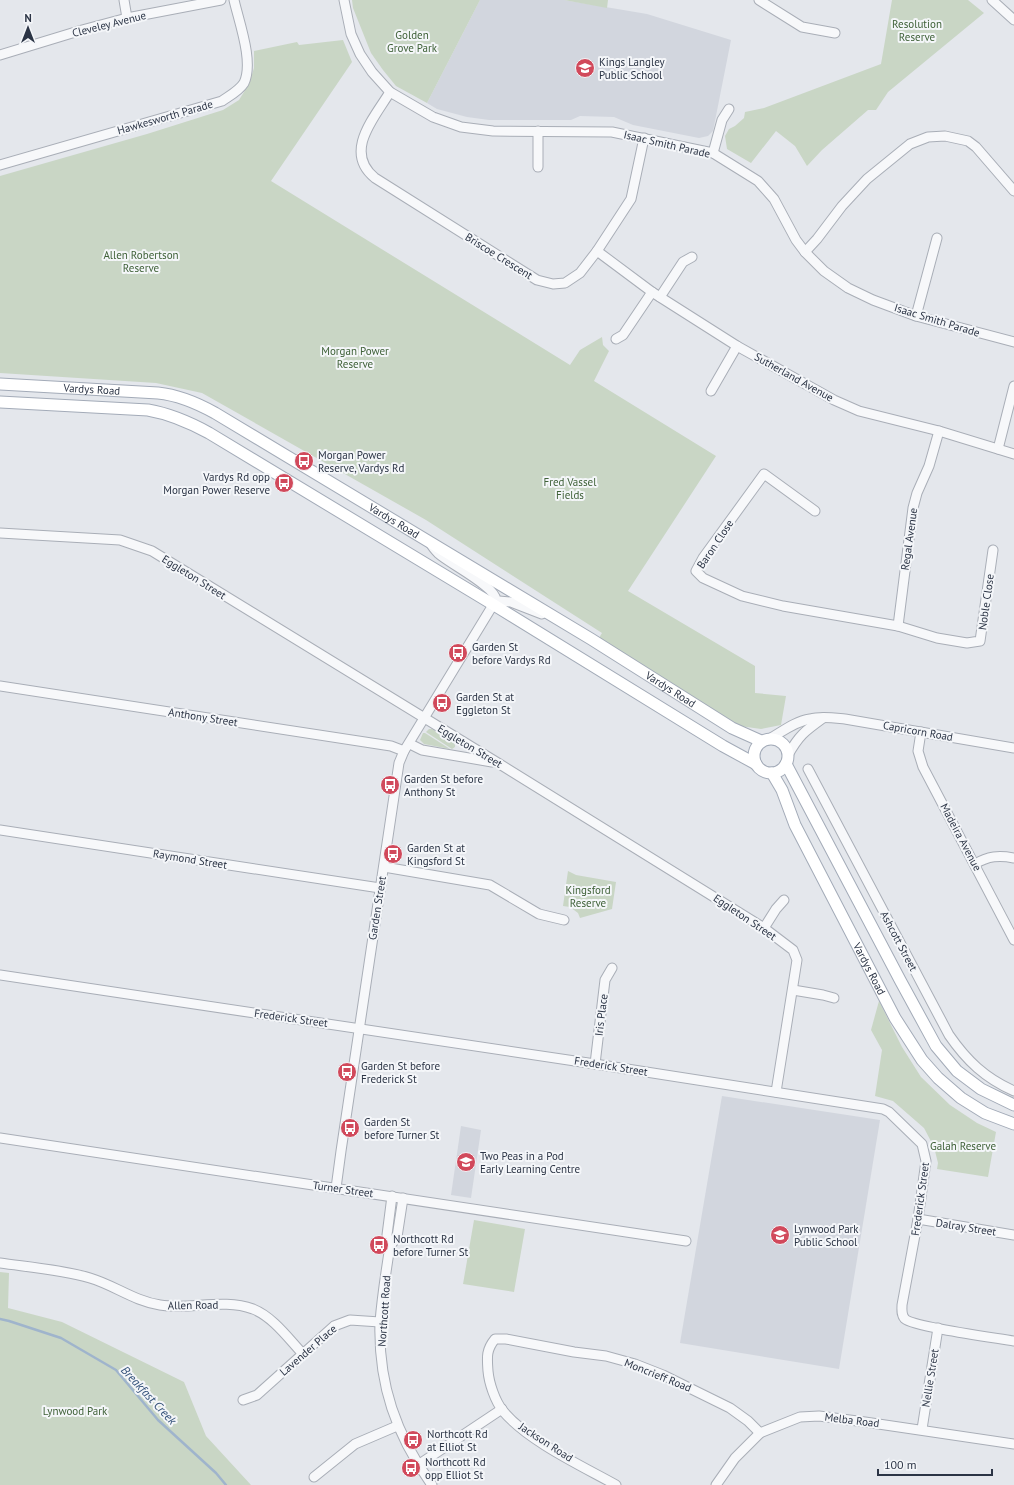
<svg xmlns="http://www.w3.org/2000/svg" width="1014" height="1485" viewBox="0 0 1014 1485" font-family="'PT Sans',sans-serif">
	<rect width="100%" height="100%" fill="#e4e7ec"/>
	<g fill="#d2d6de">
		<polygon points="480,0 564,0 647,14 731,40 713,131 708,136 699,138 633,125 614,117 580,116 571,120 489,120 467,117 437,109 427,103"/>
		<polygon points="722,1096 880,1120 839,1369 680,1343"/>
		<polygon points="461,1126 481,1130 471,1198 451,1195"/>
	</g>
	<g fill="#c9d6c5">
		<polygon points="352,0 480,0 427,103 396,86 383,70 371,53 353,8"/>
		<polygon points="564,0 608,0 607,8"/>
		<polygon points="892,0 968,0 984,13 888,92 876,110 868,110 822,150 807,166 795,146 776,131 751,163 727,149 725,136 729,129 735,126 744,118 745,112 764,108 881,64"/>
		<polygon points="343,40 352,62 271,181 570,365 580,350 602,337 603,345 609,351 594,381 716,456 628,591 755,666 755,693 786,696 781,725 761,729 740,726 599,638 602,633 426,520 202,393 156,383 0,373 0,176 147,134 223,110 239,100 249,84 254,68 254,51 297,42 299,45"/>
		<polygon points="429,729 432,729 453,742 455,745 455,747 452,749 426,732"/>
		<polygon points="423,733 425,733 450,749 424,744 420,740"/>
		<polygon points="568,871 576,875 616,882 612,909 580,918 578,913 570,907 563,906"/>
		<polygon points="879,1001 902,1047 921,1077 950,1105 977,1123 996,1132 988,1177 937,1169 938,1163 934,1147 924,1128 893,1101 875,1096 882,1050 871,1030"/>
		<polygon points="474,1220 525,1229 514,1292 463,1284"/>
		<polygon points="0,1272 9,1273 8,1308 62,1322 184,1382 206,1436 251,1485 0,1485"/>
	</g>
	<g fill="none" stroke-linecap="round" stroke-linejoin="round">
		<polyline stroke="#9fb4cc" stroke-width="2.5" points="0,1319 9,1321 61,1338 116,1370 158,1420 216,1473 226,1485"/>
		<g stroke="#a9aeb7" stroke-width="11">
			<g id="minor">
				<polyline points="124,0 127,18"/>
				<polyline points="344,0 351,34 360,54 372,72 390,92 433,117 461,127 493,131 612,132 713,153 758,181 774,199 796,240 805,252 824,271 848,288 873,300 916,316 1014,342"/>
				<polyline points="759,0 802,27 835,33"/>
				<polyline points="992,0 1014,20"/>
				<polyline points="0,55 82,30 127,18 221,0"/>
				<path d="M390,92C374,118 343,152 375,178L537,280L553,284L565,283L580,273L597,251L631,199L644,138"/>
				<polyline points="713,153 722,120 729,109"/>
				<path d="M0,165L222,101C229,96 239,91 244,83C254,62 239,22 234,0"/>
				<polyline points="538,167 538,131"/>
				<polyline points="597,251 652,292 737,346 834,400 859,411 939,431 1014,454"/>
				<polyline points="805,252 817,239 842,206 867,179 910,144 928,137 945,136 968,141 976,147 1014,191"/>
				<polyline points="660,297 683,262 692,257"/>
				<polyline points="916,316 937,238"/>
				<polyline points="616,339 623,335 652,292"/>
				<polyline points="711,391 737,346"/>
				<polyline points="998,449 1014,386"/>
				<polyline points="815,511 764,474 703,558 696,571 703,578 742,596 783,606 898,626 937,638 967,643 980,641 993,550"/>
				<polyline points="0,533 120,540 152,551 498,763 764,928 793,950 797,960 776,1092"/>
				<polyline points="494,605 499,601 511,602 542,614"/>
				<polyline points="898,626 913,508 917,493 929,466 939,431"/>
				<polyline points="0,686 391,746 404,751"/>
				<polyline points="921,732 918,751 923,767 1014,940"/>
				<path d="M771,738C783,731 796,721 810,719C821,716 834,718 845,719L1014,748"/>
				<polyline points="410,744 422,750 492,762"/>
				<path d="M788,755C799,735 805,731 823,718"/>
				<path d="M808,769L949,1035C967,1061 985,1078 1014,1091"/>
				<polyline points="0,830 380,888"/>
				<path d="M975,864C988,856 999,855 1014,858"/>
				<polyline points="384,867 490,885 539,914 564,920"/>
				<polyline points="764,928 776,909 784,900"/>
				<path d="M0,975L595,1064L883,1109L889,1112L922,1144L926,1161L918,1219L902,1305C902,1310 901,1315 905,1319C914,1327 997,1338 1014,1341"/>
				<polyline points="793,990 823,995 834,998"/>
				<polyline points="595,1064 605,980 612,968"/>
				<polyline points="0,1138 686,1241"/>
				<path d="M336,1188L341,1151L399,763L404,751L496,600C495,586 450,564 439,554C436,551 433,548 431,544"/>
				<path d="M392,1196L387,1235L390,1246C386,1271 382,1297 380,1322C378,1384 396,1435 432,1485"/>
				<polyline points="918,1219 1014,1235"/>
				<polyline points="390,1246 397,1237 403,1198"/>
				<path d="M0,1263C28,1267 63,1270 90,1278C114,1285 134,1301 160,1305C191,1310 223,1298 253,1309C273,1317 288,1338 302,1353"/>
				<polyline points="243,1400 257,1395 334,1326 350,1320 380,1322"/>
				<polyline points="922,1429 938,1328"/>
				<polyline points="418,1465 502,1409"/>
				<polyline points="314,1477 355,1444 397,1426"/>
				<path d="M616,1485C582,1466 528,1441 503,1411C495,1401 489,1383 488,1371C487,1357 486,1350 495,1339H506L574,1352L606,1356L635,1364L663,1375L730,1408L748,1421L760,1433"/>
				<polyline points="716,1485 735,1458 760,1433 800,1417 819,1416 865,1422 1014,1444"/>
			</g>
		</g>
		<g stroke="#a3abb8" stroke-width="13">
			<g id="major">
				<path id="s1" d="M0,384L158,393C178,395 197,403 215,413L591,639L732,728L761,741"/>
				<path d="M0,402L148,410C171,414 189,422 209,433L494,605L723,746L756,764"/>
				<circle cx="771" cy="756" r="17"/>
				<polyline points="786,764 900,980 936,1046 957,1071 981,1089 1014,1105"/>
				<path id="s2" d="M772,773L782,790L795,825L895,1018L922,1060L938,1078L961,1098L985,1113L1014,1124"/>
			</g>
		</g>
		<use href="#minor" stroke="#f7f8fa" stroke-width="9"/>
		<use href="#major" stroke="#fff" stroke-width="11"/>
	</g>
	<defs>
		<g id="school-disc" transform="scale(1)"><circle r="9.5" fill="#d1495b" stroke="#f4f6f9"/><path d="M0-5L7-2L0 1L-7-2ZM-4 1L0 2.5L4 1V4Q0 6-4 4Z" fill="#fff"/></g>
		<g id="bus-disc" transform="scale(1)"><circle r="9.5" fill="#d1495b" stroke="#f4f6f9"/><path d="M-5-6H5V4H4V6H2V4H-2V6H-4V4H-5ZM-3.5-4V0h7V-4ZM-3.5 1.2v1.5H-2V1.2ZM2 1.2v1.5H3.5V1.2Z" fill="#fff"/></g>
	</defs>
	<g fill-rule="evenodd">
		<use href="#school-disc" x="585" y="68"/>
		<use href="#bus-disc" x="304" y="461"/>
		<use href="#bus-disc" x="284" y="483"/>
		<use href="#bus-disc" x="458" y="653"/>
		<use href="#bus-disc" x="442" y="703"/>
		<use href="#bus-disc" x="390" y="785"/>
		<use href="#bus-disc" x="393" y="854"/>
		<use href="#bus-disc" x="347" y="1072"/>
		<use href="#bus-disc" x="350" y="1128"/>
		<use href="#school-disc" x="466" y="1162"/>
		<use href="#school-disc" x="780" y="1235"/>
		<use href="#bus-disc" x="379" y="1245"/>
		<use href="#bus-disc" x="413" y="1440"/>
		<use href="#bus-disc" x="411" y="1468"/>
	</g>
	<g text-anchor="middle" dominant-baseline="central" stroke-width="4" stroke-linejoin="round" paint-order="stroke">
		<g font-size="11" fill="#2b3445" stroke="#f4f6f9">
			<text transform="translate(109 24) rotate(-14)">Cleveley Avenue</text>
			<text transform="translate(165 117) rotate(-16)">Hawkesworth Parade</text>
			<text transform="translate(667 144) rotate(13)">Isaac Smith Parade</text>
			<text transform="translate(499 256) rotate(32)">Briscoe Crescent</text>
			<text transform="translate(937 320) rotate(17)">Isaac Smith Parade</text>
			<text transform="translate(794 377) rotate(29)">Sutherland Avenue</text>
			<text stroke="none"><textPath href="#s1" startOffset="92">Vardys Road</textPath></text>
			<text stroke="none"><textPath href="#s1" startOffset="428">Vardys Road</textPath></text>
			<text transform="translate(909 539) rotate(-82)">Regal Avenue</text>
			<text transform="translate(715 544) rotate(-56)">Baron Close</text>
			<text transform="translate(194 577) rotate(32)">Eggleton Street</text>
			<text transform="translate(986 602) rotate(-82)">Noble Close</text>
			<text stroke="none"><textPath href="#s1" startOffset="752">Vardys Road</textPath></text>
			<text transform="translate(203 717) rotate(9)">Anthony Street</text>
			<text transform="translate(918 731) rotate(10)">Capricorn Road</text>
			<text transform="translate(470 746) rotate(31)">Eggleton Street</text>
			<text transform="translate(961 837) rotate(62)">Madeira Avenue</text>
			<text transform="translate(190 859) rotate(9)">Raymond Street</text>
			<text transform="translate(377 908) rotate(-81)">Garden Street</text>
			<text transform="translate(745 917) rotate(34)">Eggleton Street</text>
			<text transform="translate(899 941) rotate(62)">Ashcott Street</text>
			<text stroke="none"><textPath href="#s2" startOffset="219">Vardys Road</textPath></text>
			<text transform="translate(601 1015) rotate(-83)">Iris Place</text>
			<text transform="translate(291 1018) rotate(8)">Frederick Street</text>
			<text transform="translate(611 1066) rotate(9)">Frederick Street</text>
			<text transform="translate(343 1189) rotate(8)">Turner Street</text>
			<text transform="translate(920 1199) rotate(-82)">Frederick Street</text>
			<text transform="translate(966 1227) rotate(9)">Dalray Street</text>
			<text transform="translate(193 1305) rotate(-1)">Allen Road</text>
			<text transform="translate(384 1311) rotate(-86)">Northcott Road</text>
			<text transform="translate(308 1350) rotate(-41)">Lavender Place</text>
			<text transform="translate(658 1375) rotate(22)">Moncrieff Road</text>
			<text transform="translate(930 1378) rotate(-81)">Nellie Street</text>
			<text transform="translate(852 1420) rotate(7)">Melba Road</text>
			<text transform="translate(546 1442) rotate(33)">Jackson Road</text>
		</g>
		<g font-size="11" fill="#3f6138" stroke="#f4f6f9">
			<text x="917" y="24">Resolution<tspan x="917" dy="13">Reserve</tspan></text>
			<text x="412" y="35">Golden<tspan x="412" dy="13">Grove Park</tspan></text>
			<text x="141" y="255">Allen Robertson<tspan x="141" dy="13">Reserve</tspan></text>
			<text x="355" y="351">Morgan Power<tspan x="355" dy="13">Reserve</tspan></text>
			<text x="570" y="482">Fred Vassel<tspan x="570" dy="13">Fields</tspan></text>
			<text x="588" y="890">Kingsford<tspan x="588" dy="13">Reserve</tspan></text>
			<text x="963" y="1146">Galah Reserve</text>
			<text x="75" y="1411">Lynwood Park</text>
		</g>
		<g font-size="11" fill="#2b3445" stroke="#f4f6f9" text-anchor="start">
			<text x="599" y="62">Kings Langley<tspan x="599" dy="13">Public School</tspan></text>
			<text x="318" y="455">Morgan Power<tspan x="318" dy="13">Reserve, Vardys Rd</tspan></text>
			<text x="270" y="477" text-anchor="end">Vardys Rd opp<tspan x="270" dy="13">Morgan Power Reserve</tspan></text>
			<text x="472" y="647">Garden St<tspan x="472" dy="13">before Vardys Rd</tspan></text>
			<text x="456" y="697">Garden St at<tspan x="456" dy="13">Eggleton St</tspan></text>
			<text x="404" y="779">Garden St before<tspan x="404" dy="13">Anthony St</tspan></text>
			<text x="407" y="848">Garden St at<tspan x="407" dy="13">Kingsford St</tspan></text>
			<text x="361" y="1066">Garden St before<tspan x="361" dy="13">Frederick St</tspan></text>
			<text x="364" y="1122">Garden St<tspan x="364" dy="13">before Turner St</tspan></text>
			<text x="480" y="1156">Two Peas in a Pod<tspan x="480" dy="13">Early Learning Centre</tspan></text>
			<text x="794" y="1229">Lynwood Park<tspan x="794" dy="13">Public School</tspan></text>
			<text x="393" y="1239">Northcott Rd<tspan x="393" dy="13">before Turner St</tspan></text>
			<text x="427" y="1434">Northcott Rd<tspan x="427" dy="13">at Elliot St</tspan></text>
			<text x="425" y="1462">Northcott Rd<tspan x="425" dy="13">opp Elliot St</tspan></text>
		</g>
		<g font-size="12" font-style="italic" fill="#34527a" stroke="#f4f6f9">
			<text transform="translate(149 1395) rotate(47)">Breakfast Creek</text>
		</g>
	</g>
	<g transform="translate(28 28)" stroke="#f4f6f9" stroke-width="3" paint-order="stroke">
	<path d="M0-3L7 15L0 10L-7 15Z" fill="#2b3445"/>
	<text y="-6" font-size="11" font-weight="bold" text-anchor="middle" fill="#2b3445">N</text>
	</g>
	<path d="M878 1469v6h114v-6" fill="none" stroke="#2b3445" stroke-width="2"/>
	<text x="884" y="1469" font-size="12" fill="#2b3445" stroke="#f4f6f9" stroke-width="3" paint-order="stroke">100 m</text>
</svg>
